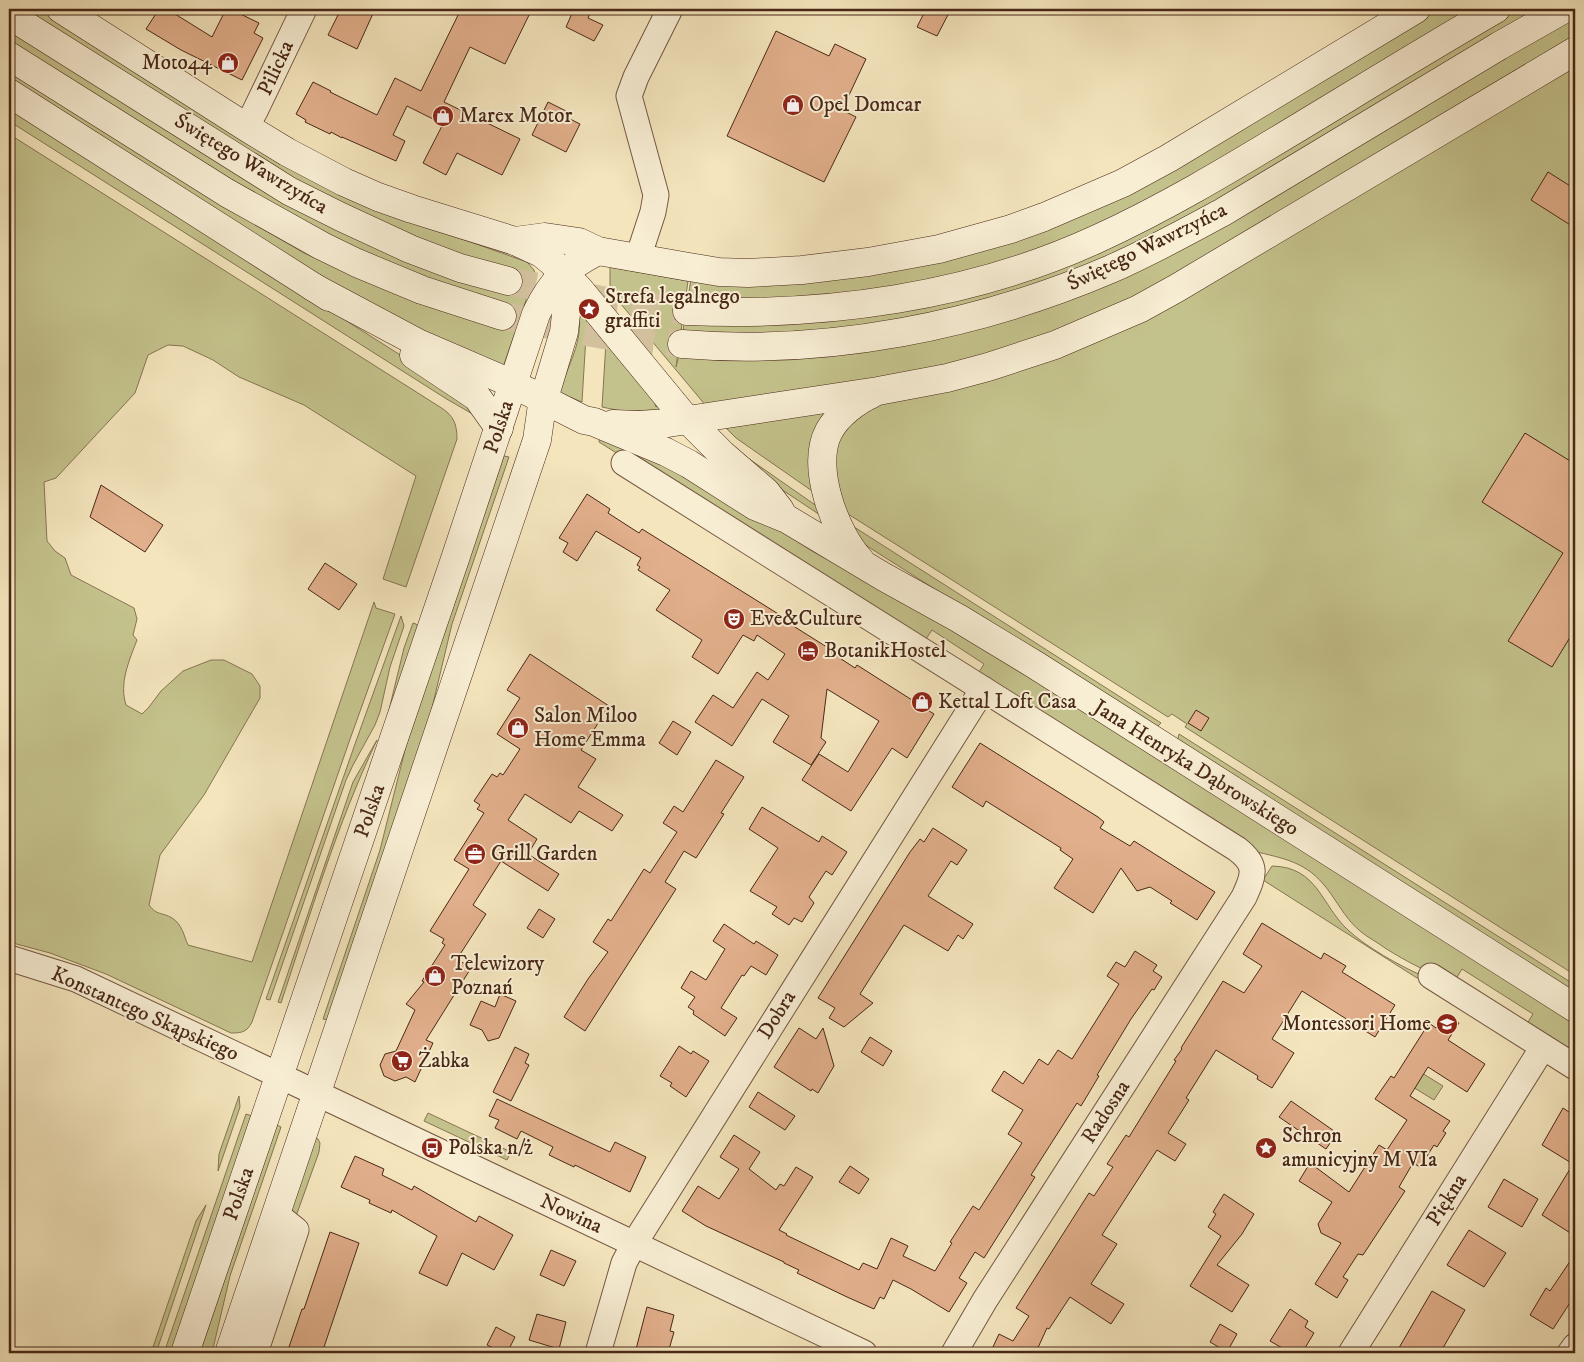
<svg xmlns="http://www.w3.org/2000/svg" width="1584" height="1362" viewBox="0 0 1584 1362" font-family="'IM FELL DW Pica',serif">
	<rect width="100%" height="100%" fill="#f4e5bd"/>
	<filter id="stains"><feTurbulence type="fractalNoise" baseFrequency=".004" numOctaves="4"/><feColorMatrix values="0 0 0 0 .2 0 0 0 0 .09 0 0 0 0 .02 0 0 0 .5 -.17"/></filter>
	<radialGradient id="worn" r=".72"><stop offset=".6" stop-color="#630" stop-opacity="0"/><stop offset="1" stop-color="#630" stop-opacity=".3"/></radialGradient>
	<g fill="#c4c28c" stroke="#867552">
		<polygon points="22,9 42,9 111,52 378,209 527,262 534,270 535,274 502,370 357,299 9,79 9,70 234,212 304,253 387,290 441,310 420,276 364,253 269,203 9,40 9,29 188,143 446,250 316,192"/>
		<polygon points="1436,9 1471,9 1241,149 1102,224 1012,259 958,274 873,290 777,300 688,298 691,279 917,264 1322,78"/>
		<polygon points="1519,9 1538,9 1321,139 1177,223 1096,263 982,302 889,321 818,331 764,334 683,332 684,323 987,293 1442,55"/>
		<polygon points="1575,17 1575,38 1169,280 1071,326 962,363 707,407 615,297 610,285 610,267 688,281 676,367 679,355 967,331 1520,48"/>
		<polygon points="1575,64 1575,975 1185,727 1187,724 1172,714 1168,717 837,507 832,446 861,409 971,383"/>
		<polygon points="9,107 454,389 481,419 445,398 9,121"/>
		<path d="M9,134L440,407C453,415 457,423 457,439L406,587L383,579L416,476L304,405L239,377L213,360L183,346L168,345L148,355L135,393L56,478L44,482L47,541L55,551L65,558L71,575L134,608L137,619L133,635L137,640C129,661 119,683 126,705L142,714L149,707L161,691L183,671L211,660H224L252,674L260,686V698L204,795L160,855L149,905C157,916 162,912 172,918C182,924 184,936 188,945L252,962L374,602L376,608L395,614L349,742L252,1022C247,1032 242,1033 231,1033L106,974L50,953L9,942Z"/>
		<path d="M579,311L587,319L582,402L560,393C568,362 583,345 579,311Z"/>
		<polygon points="606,342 656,403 655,404 656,407 658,406 661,410 621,411 602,407"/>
		<polygon points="831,411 815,493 736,438 726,428"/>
		<path d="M600,435L680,466L812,551L968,637L1575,1022V1047L1566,1053L1525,1027L1533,1014L1462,969L1454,982C1429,973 1407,962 1385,948C1377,942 1367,937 1360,931C1348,921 1340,907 1331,894C1310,864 1291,860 1257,852L975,679L984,664L932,630L922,645L599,442Z"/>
		<polygon points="742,454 821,509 826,519 769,481"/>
		<polygon points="504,456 509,457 452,624 426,733 328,1020 323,1019 380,850 406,746"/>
		<polygon points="851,525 1161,723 1155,729 867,546 851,531"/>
		<polygon points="401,616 404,626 390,667 380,712 375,725 353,765 346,780 270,1000 266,999 355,744"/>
		<polygon points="413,623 416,624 418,627 388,714 404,648"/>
		<polygon points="1179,734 1575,985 1575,995 1177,742"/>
		<path d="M377,740C337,824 310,915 281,1003L278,1002L353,782Z"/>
		<path d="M1272,866C1318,867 1321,905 1348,930C1366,947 1400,966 1423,976L1417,978L1263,880Z"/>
		<polygon points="1417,1070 1443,1086 1434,1100 1408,1084"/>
		<polygon points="239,1096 240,1107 218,1171 219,1154"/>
		<polygon points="428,1113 511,1152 507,1160 424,1121"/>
		<polygon points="246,1114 252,1116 172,1353 164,1353"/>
		<polygon points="277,1125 281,1127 230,1276 212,1353 200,1353"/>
		<polygon points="315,1138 318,1139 320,1143 319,1152 295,1219 291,1211"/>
		<polygon points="206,1205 156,1353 151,1353 196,1221"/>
	</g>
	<g fill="#e1af8b" stroke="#492817">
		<polygon points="159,9 167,9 212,37 226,9 230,9 259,23 254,33 263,38 242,80 181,50 146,29"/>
		<polygon points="341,9 375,9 357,49 328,35"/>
		<polygon points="461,9 532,9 505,64 470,47 444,102 520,139 502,175 457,153 446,175 423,163 443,124 407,106 393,135 405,141 396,161 342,137 342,138 331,132 330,134 305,122 306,120 296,114 313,82 331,91 330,92 377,115 395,78 421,91"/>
		<polygon points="574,9 592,9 588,18 603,25 594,41 566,27"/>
		<polygon points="926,9 951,9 937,36 917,27"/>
		<polygon points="776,31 829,56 835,44 866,59 842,110 856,117 824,182 727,136"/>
		<polygon points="548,102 568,112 566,117 580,124 566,152 532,135"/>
		<polygon points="1548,172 1575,189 1575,228 1531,200"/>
		<polygon points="1525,433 1575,464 1575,629 1552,667 1508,641 1563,553 1482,502"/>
		<polygon points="101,485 163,525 145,552 90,517"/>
		<polygon points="587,494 610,509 608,513 625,524 639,533 642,529 780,615 779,617 830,649 829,651 855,668 857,665 934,714 907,758 892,748 851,811 802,780 819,754 848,772 879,721 827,689 821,738 826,742 811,765 773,742 789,716 762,699 732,746 695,722 713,695 733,708 757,672 768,680 785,654 757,635 754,641 743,635 718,674 692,657 702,640 656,610 670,590 638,570 640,567 637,565 641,558 596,531 577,561 563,552 568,543 559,538"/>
		<polygon points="325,563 357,584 339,610 308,589"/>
		<polygon points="530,654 609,706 581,750 596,759 578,787 623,815 612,831 579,811 571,823 525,794 508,820 537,839 528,854 559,874 548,891 501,861 473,905 486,914 457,959 471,968 426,1040 433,1043 415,1082 406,1077 395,1081 384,1076 380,1065 385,1054 396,1051 415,1010 406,1004 424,982 422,981 445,945 442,943 444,939 430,931 469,869 454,860 484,813 477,809 480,805 474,801 492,774 497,777 500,773 503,775 520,749 497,734 520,698 507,690"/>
		<polygon points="1196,710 1209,718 1201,731 1188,723"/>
		<polygon points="673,721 691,732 677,755 659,743"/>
		<polygon points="980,743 1098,817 1104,822 1100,828 1130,846 1134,841 1215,892 1197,920 1170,903 1172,901 1150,887 1137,891 1121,868 1093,913 1054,888 1073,859 1060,850 1061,848 986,801 983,807 952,787"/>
		<polygon points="716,760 744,777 721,813 724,814 696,858 684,851 665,882 676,889 585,1031 564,1017 588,979 608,952 593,942 608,919 611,921 644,869 650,873 677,832 663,823 674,806 683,812"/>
		<polygon points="762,807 819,842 822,836 847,852 832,875 826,871 809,897 814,903 802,922 794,918 789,925 772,914 777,907 750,891 778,848 749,829"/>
		<polygon points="933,828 967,850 957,865 951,861 928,896 973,924 963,939 958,935 948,951 904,925 860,994 873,1003 844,1027 829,1018 835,1008 818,998 910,852 920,839 924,842"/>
		<polygon points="539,909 555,919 543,938 527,928"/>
		<polygon points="1262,923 1321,959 1324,953 1346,966 1342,972 1395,1005 1375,1037 1302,991 1272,1039 1294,1053 1272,1088 1257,1079 1258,1076 1216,1050 1186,1098 1189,1100 1168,1133 1186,1144 1175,1161 1157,1150 1102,1235 1117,1244 1091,1284 1124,1304 1111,1324 1070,1297 1049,1329 1047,1328 1036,1352 1038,1353 1003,1353 992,1349 999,1334 1013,1341 1029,1316 1016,1308 1089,1193 1094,1196 1113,1167 1107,1164 1126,1135 1129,1137 1176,1061 1174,1060 1182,1049 1181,1048 1223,981 1244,993 1262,966 1243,954"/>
		<polygon points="724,924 754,944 756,941 778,955 766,975 751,966 744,976 742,975 721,1008 737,1018 725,1036 693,1014 694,1011 688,1007 695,997 681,988 691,971 706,980 725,949 713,941"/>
		<polygon points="1135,951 1157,965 1153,971 1162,977 1154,990 1152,989 1131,1019 1097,1075 1099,1076 1081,1106 1077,1103 1031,1175 1035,1177 984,1258 975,1252 959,1278 967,1283 949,1312 911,1289 893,1280 884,1299 880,1297 874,1309 847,1297 797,1273 799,1270 784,1263 784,1262 706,1226 682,1211 698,1186 719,1199 739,1169 720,1157 734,1135 760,1152 749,1169 776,1190 780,1184 784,1186 796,1167 813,1177 779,1230 787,1234 786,1235 859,1270 863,1263 877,1269 891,1238 908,1246 903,1256 935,1271 952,1243 950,1242 973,1206 979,1210 1022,1143 1008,1134 1023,1110 992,1091 992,1090 1004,1071 1023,1084 1039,1059 1048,1065 1058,1050 1072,1059 1119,984 1107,976 1116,962 1125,967"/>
		<polygon points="500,994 516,1001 499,1038 488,1041 482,1030 470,1025 481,1001 495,1007"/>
		<polygon points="1445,1014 1459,1023 1448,1040 1485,1064 1467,1092 1428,1067 1410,1096 1450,1121 1443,1131 1446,1133 1437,1147 1434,1145 1420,1167 1413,1163 1399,1187 1405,1191 1363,1255 1358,1254 1343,1277 1348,1280 1337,1298 1315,1284 1341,1243 1321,1233 1318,1224 1332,1202 1299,1181 1310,1163 1349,1192 1379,1145 1387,1150 1407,1120 1375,1099 1391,1076 1394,1078 1429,1023 1436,1028"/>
		<polygon points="799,1028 816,1039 823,1028 834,1066 818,1093 812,1089 811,1091 774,1067"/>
		<polygon points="870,1037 892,1051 883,1066 861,1052"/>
		<polygon points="679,1046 691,1054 693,1051 709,1061 686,1097 670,1086 672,1083 660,1076"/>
		<polygon points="515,1047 529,1054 525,1063 529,1065 511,1101 493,1092"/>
		<polygon points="758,1092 795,1116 785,1130 749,1107"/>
		<polygon points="497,1099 610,1152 615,1142 646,1157 630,1192 575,1165 574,1167 549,1155 553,1147 521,1131 517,1139 495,1128 499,1120 489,1116"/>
		<polygon points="1291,1101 1337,1133 1326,1149 1279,1117"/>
		<polygon points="1563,1108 1575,1116 1575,1236 1542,1215 1573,1164 1542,1145"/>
		<polygon points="355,1156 384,1169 382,1175 412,1190 414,1186 476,1222 479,1216 513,1235 494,1270 462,1253 447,1286 419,1273 437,1236 392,1210 391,1213 369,1203 370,1200 341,1187"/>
		<polygon points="850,1166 869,1179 859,1194 839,1182"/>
		<polygon points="1504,1179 1538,1199 1522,1227 1488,1207"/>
		<polygon points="1224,1194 1254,1214 1242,1234 1217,1265 1249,1285 1232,1312 1190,1286 1221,1236 1208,1227 1216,1214 1213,1212"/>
		<polygon points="1469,1230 1506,1253 1484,1287 1447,1265"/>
		<polygon points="330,1232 359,1243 322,1353 308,1353 289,1347 302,1309 304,1309"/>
		<polygon points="551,1250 576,1261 564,1286 540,1275"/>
		<polygon points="1575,1254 1575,1295 1553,1329 1530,1315 1546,1288 1550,1291"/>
		<polygon points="1432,1291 1465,1310 1440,1353 1396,1353"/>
		<polygon points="647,1307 674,1315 670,1331 674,1332 668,1353 635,1353"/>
		<polygon points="1290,1309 1308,1321 1305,1327 1314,1333 1302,1353 1291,1353 1270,1341"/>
		<polygon points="537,1314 566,1322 559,1349 529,1340"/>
		<polygon points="1220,1324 1237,1334 1227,1352 1210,1342"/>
		<polygon points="496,1327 515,1337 507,1353 504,1353 487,1345"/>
	</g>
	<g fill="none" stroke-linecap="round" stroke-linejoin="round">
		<g stroke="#d2bf9c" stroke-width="28" stroke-dasharray="28 14" stroke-linecap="butt">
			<polyline points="508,281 617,303 687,311"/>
			<polyline points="502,316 609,336 682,344"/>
		</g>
		<g stroke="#745740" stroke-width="27">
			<g id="street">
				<polyline points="246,127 255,111 304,9"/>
				<polyline points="638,258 653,212 656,195 629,96 636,77 670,9"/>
				<path d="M624,463L1237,849C1258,865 1254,875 1244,897L985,1300L954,1353"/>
				<polyline points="9,958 76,979 864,1353"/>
				<polyline points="1431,976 1575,1067"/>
				<polyline points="255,1353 296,1230 276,1214"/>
				<polyline points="598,1353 624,1263 634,1244 983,689"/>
				<polyline points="1351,1353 1543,1047"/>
				<polyline points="1570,1353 1575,1346"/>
			</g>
		</g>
		<g stroke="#492817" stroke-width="29">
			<g id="secondary">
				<polyline points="61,9 246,127 287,152 344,182 378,197 412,209 515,241 541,253 551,261 579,289 681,413 722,454 766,492 780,510"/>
				<polyline points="9,15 289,191 341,217 410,249 460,268 508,281"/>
				<polyline points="9,56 227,193 322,246 357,263 422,290 502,316"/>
				<polyline points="9,93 329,297"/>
				<polyline points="515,241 545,237 579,242 598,251 689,267 719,272 748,273 802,270 868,262 939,249 1011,229 1044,217 1123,183 1169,158 1416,9"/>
				<polyline points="313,287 418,343 513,384 584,420 594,422 666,452 689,464 755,506 787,519 884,577 958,618 1037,666 1575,1008"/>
				<path d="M687,311C825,317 971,297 1097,239C1165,208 1228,170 1291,132C1359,91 1427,49 1496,9"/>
				<path d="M682,344C827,356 978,326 1111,269C1150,252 1186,232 1223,212L1499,46L1564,9"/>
				<polyline points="414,355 477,397 499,428"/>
				<polyline points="613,424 639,425 668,423 878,391 947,378 988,367 1055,345 1139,309 1177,288 1575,51"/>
				<path d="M860,560C835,533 810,466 829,431C838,415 856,401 872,394"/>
				<path d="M185,1353L456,556L536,314C552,281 566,267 598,251"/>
				<polyline points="229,1353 537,440 542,405 564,332 566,314 563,273"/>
			</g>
		</g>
		<use href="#street" stroke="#f8eed4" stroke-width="25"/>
		<use href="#secondary" stroke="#f8eed4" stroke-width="28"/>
	</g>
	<defs>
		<g id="shop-disc" transform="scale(1.125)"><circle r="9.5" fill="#8f2418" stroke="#f8eed4"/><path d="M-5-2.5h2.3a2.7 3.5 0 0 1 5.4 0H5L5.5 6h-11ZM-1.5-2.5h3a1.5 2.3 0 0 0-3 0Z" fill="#fff"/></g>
		<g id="sight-disc" transform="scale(1.125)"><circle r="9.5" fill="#8f2418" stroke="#f8eed4"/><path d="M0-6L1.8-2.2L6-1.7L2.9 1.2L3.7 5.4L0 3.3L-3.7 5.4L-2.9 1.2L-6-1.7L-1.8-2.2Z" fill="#fff"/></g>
		<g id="theatre-disc" transform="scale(1.125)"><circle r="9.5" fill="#8f2418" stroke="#f8eed4"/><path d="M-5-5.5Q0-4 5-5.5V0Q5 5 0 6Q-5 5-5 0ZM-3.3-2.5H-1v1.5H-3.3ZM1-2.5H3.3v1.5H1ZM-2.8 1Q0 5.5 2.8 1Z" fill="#fff"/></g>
		<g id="hotel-disc" transform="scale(1.125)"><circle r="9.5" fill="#8f2418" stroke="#f8eed4"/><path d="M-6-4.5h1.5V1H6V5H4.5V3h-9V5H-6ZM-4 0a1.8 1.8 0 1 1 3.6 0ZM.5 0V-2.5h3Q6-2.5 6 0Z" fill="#fff"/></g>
		<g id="office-disc" transform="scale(1.125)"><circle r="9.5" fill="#8f2418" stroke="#f8eed4"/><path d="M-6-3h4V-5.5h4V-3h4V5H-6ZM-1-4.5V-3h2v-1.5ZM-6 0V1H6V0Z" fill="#fff"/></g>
		<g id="school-disc" transform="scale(1.125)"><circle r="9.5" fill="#8f2418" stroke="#f8eed4"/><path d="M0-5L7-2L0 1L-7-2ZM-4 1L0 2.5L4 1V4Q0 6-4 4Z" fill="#fff"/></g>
		<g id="supermarket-disc" transform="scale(1.125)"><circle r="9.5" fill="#8f2418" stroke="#f8eed4"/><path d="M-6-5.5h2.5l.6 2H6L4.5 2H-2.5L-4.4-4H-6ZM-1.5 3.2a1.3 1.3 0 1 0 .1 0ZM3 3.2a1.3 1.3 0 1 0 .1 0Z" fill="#fff"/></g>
		<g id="bus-disc" transform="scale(1.125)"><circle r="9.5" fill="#8f2418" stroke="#f8eed4"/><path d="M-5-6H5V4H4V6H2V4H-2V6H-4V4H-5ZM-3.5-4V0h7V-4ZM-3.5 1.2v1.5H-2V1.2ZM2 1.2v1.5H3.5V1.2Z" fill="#fff"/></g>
	</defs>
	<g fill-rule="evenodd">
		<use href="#shop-disc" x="228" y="63"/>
		<use href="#shop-disc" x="793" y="105"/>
		<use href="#shop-disc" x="443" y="116"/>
		<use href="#sight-disc" x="589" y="309"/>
		<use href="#theatre-disc" x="734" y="619"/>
		<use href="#hotel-disc" x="808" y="651"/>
		<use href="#shop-disc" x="922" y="702"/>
		<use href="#shop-disc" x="518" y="728"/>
		<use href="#office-disc" x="475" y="854"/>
		<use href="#shop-disc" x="435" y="976"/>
		<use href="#school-disc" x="1447" y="1024"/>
		<use href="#supermarket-disc" x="402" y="1061"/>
		<use href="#bus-disc" x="432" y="1148"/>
		<use href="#sight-disc" x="1266" y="1148"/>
	</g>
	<g text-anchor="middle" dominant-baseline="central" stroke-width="4" stroke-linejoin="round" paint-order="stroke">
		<g font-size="21" fill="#492817" stroke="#f8eed4" text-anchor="start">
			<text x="212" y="63" text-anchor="end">Moto44</text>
			<text x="809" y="105">Opel Domcar</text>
			<text x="459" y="116">Marex Motor</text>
			<text x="605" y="297">Strefa legalnego<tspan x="605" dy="24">graffiti</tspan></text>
			<text x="750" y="619">Eve&amp;Culture</text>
			<text x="824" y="651">BotanikHostel</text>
			<text x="938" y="702">Kettal Loft Casa</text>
			<text x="534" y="716">Salon Miloo<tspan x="534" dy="24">Home Emma</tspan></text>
			<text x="491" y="854">Grill Garden</text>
			<text x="451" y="964">Telewizory<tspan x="451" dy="24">Poznań</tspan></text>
			<text x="1431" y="1024" text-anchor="end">Montessori Home</text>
			<text x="418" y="1061">Żabka</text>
			<text x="1282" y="1136">Schron<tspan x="1282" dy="24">amunicyjny M VIa</tspan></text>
			<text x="448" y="1148">Polska n/ż</text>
		</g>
		<g font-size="21" fill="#492817" stroke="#f8eed4">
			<text transform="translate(276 68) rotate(-65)">Pilicka</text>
			<text transform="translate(251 164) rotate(31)">Świętego Wawrzyńca</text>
			<text transform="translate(1147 247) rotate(-26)">Świętego Wawrzyńca</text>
			<text transform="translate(499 427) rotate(-72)">Polska</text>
			<text transform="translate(1196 768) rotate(32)">Jana Henryka Dąbrowskiego</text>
			<text transform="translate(370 811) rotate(-71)">Polska</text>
			<text transform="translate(145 1014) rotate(24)">Konstantego Skąpskiego</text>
			<text transform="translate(777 1015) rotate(-58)">Dobra</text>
			<text transform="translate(1106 1112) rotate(-57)">Radosna</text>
			<text transform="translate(239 1194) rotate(-71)">Polska</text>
			<text transform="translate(1447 1200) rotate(-58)">Piękna</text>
			<text transform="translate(571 1214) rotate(25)">Nowina</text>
		</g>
	</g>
	<rect width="1584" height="1362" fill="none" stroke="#f4e5bd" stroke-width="30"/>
	<rect x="10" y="10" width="1564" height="1342" fill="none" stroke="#492817" stroke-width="2.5"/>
	<rect x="15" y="15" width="1554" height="1332" fill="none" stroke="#492817"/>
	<rect width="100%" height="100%" filter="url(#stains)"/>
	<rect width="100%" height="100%" fill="url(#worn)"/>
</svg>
